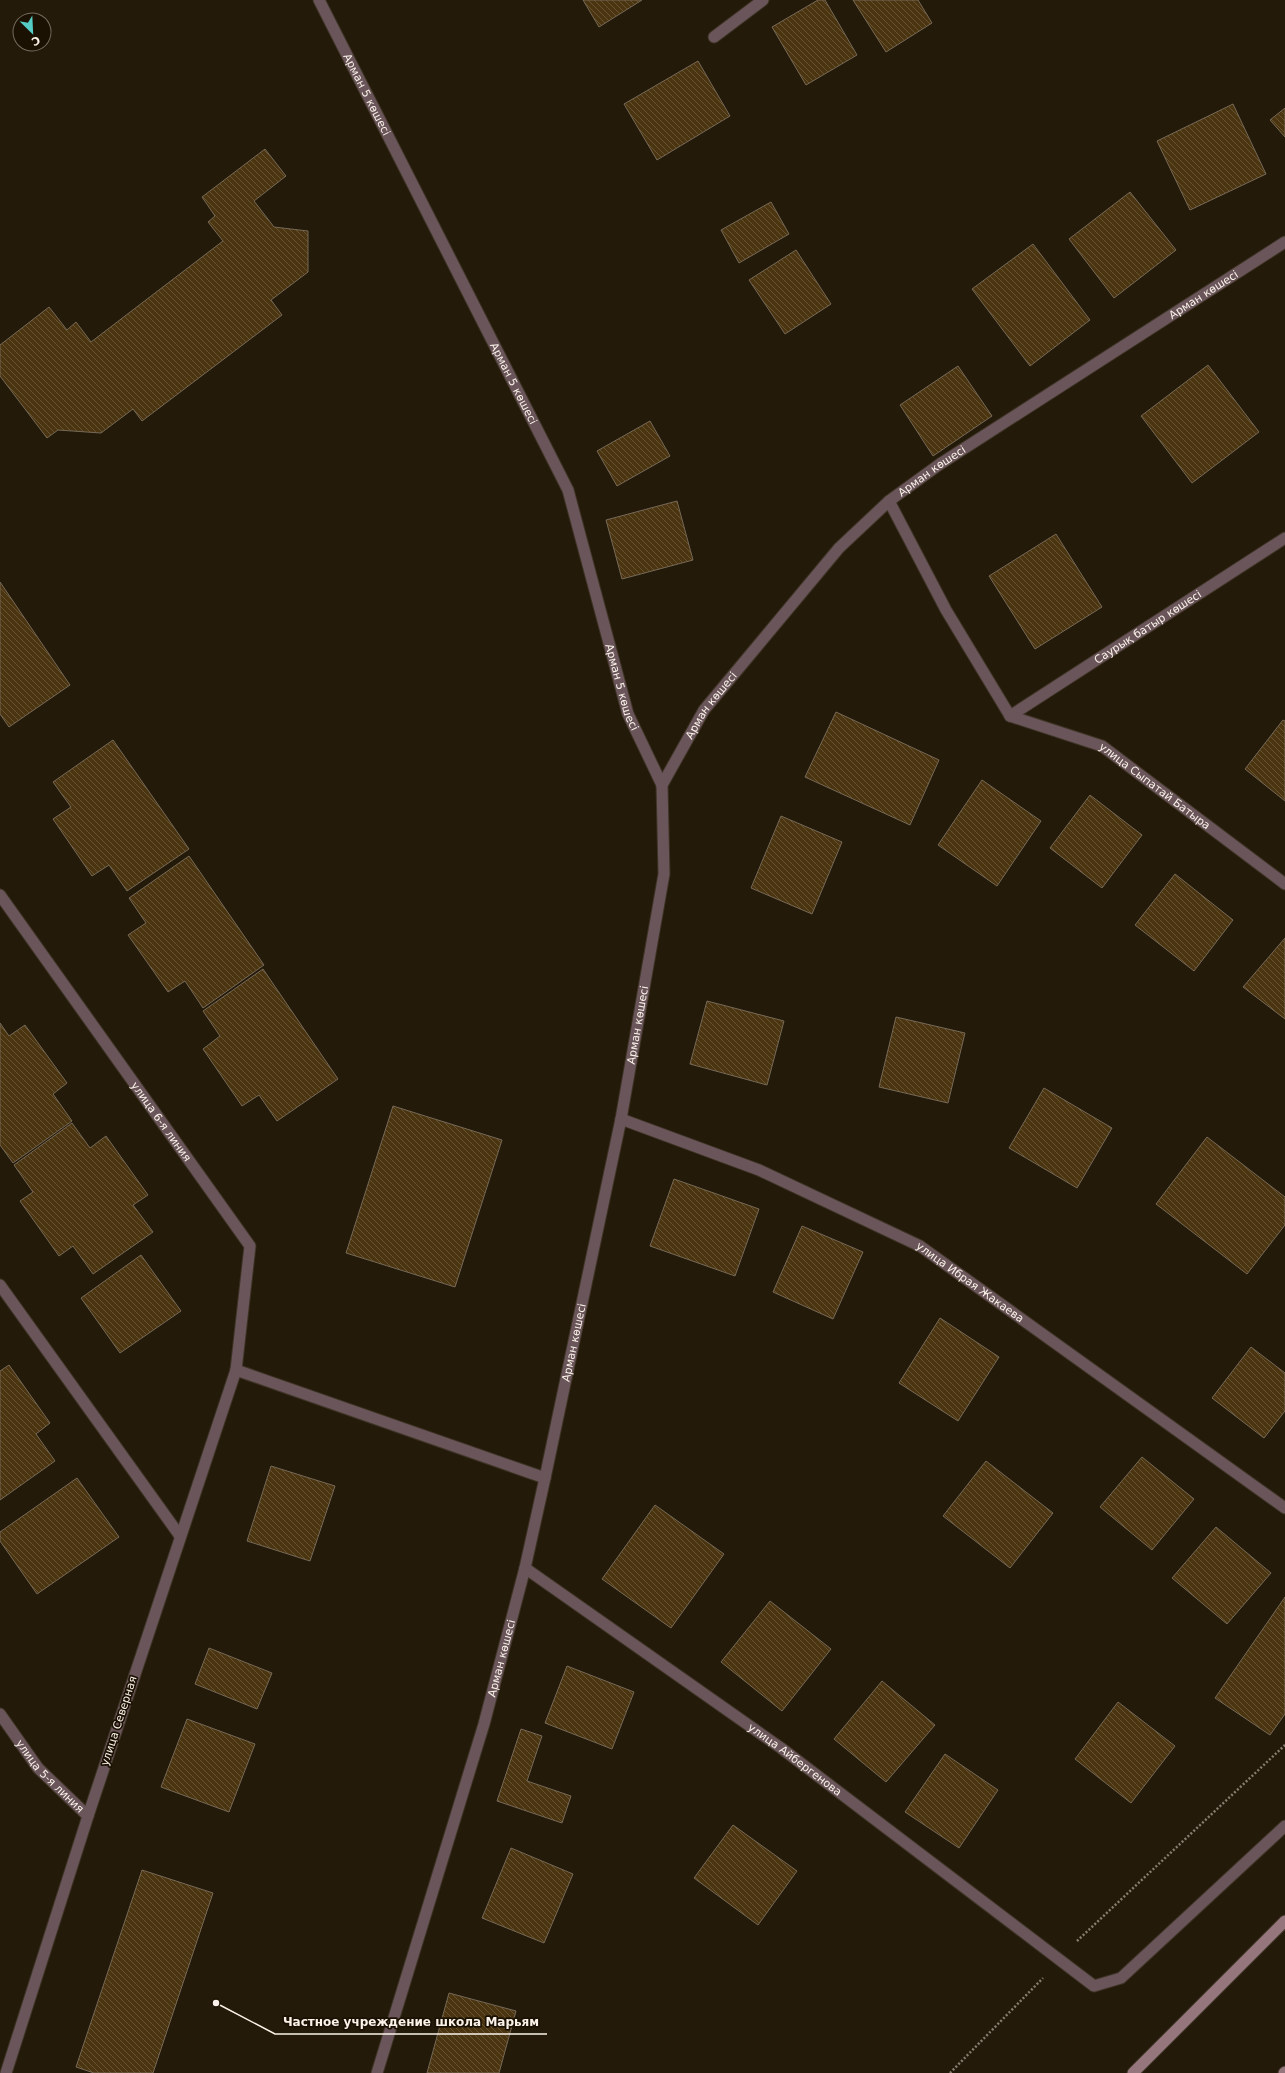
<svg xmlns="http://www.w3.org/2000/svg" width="1285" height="2073" viewBox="0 0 1285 2073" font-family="'DejaVu Sans',sans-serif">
	<defs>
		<pattern id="building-back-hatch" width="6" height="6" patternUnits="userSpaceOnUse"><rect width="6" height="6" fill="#4b3510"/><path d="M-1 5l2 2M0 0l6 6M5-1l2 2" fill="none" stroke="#665333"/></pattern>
	</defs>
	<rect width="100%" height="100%" fill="#241a0a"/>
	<g fill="url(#building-back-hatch)" stroke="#766957">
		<polygon points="583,0 642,0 599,27"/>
		<polygon points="818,0 825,0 857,55 806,85 772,27"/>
		<polygon points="853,0 918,0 932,23 886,52"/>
		<polygon points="698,61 730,116 657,160 624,104"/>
		<polygon points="1233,104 1266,174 1190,210 1157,141"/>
		<polygon points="1285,108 1285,137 1270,120"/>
		<polygon points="265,149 286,176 254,201 274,227 308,231 308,272 271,300 282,315 142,421 133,409 101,433 58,430 47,438 0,376 0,345 49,307 67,330 76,322 91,342 223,241 208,222 215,216 202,197"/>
		<polygon points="1130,192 1176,250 1114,298 1069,239"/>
		<polygon points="771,202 789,234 739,263 721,230"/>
		<polygon points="1033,244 1090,320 1030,366 972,289"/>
		<polygon points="796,250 831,304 785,334 749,280"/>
		<polygon points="1208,365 1259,432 1192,483 1141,416"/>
		<polygon points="958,366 992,416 933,456 900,405"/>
		<polygon points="650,421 670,456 617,486 597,451"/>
		<polygon points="677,501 693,560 622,579 606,520"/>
		<polygon points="1056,534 1102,607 1035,649 989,576"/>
		<polygon points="0,582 70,685 9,727 0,714"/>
		<polygon points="836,712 939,760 910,825 805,777"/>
		<polygon points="1283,720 1285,721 1285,801 1245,769"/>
		<polygon points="113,740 189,849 127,891 109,865 92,876 53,819 71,807 53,782"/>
		<polygon points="982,780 1041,821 997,886 938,845"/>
		<polygon points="1090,795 1142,835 1102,888 1050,848"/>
		<polygon points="781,816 842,842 812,914 751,888"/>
		<polygon points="189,856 264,965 203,1008 185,981 168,992 128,935 146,923 129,898"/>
		<polygon points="1175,874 1233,920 1194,971 1135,925"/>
		<polygon points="1285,938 1285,1019 1243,987"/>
		<polygon points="263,969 338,1079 277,1121 259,1095 242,1106 203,1049 220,1036 203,1011"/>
		<polygon points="707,1001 784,1021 767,1085 690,1064"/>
		<polygon points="896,1017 965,1033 948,1103 879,1087"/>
		<polygon points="0,1023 9,1036 25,1025 67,1083 53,1094 72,1121 13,1163 0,1145"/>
		<polygon points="1044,1088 1112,1128 1077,1188 1009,1148"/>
		<polygon points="393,1106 502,1140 455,1287 346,1253"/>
		<polygon points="72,1123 90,1148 106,1136 148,1195 133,1205 153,1232 93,1274 73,1246 59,1256 20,1201 33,1192 14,1165"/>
		<polygon points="1207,1137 1285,1197 1285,1225 1247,1274 1156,1204"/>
		<polygon points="674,1179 759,1209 735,1276 650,1246"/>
		<polygon points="802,1226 863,1252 833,1319 773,1292"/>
		<polygon points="141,1255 181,1311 120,1353 81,1298"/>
		<polygon points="940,1318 999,1357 958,1421 899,1383"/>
		<polygon points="1251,1347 1285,1373 1285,1411 1264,1438 1212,1398"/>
		<polygon points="9,1365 50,1423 36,1434 55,1461 0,1500 0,1371"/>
		<polygon points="1142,1457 1194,1499 1152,1550 1100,1507"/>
		<polygon points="986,1461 1053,1513 1010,1568 943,1516"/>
		<polygon points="271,1466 335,1486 310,1561 247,1541"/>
		<polygon points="77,1478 119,1537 37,1594 0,1541 0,1532"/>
		<polygon points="655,1505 724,1554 671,1628 602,1579"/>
		<polygon points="1216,1527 1271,1573 1227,1624 1172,1578"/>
		<polygon points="1285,1597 1285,1714 1270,1735 1215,1698"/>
		<polygon points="770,1601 831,1649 782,1711 721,1662"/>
		<polygon points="209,1648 272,1673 257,1709 195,1684"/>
		<polygon points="567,1666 634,1692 612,1749 545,1723"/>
		<polygon points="882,1681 935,1725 886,1782 834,1739"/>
		<polygon points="1118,1702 1175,1746 1131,1803 1075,1759"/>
		<polygon points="187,1719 255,1744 229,1812 161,1787"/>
		<polygon points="521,1729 542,1736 527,1781 571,1796 562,1823 497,1801"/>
		<polygon points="945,1754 998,1790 959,1848 905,1812"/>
		<polygon points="733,1825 797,1871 758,1925 694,1878"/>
		<polygon points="511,1848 573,1874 544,1943 482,1918"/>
		<polygon points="142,1870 213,1893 153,2073 94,2073 76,2067"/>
		<polygon points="449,1993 516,2011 499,2073 427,2073"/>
	</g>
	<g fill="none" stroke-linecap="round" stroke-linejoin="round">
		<g stroke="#3e3425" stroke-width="13">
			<g id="minor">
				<path id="s1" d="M319,0L568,490L628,714L662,785"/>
				<polyline points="714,37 763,0"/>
				<polyline points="889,501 946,610 1010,716"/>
				<path id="s2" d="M1010,716L1285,538"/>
				<path id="s3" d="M1010,716L1102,746L1285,884"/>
				<path id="s4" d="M0,895L250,1246L236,1370L88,1816L6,2073"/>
				<path id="s5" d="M621,1119L759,1170L920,1246L1285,1508"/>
				<polyline points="0,1285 180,1536"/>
				<polyline points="236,1370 545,1478"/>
				<path id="s6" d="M525,1568L781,1748L1094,1986L1121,1978L1285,1826"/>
				<path id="s7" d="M0,1714L38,1768L88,1816"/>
				<path id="s8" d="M377,2073L484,1724L525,1568L545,1478L621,1119L664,874L662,785L704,710L839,548L889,501L940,464L1285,242"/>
			</g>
		</g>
		<g stroke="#3e3425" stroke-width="13">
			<g id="secondary">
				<polyline points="1133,2073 1285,1921"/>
				<polyline points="1284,2073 1285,2072"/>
			</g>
		</g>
		<g stroke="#877e70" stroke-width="2.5" stroke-dasharray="2 2" stroke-linecap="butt">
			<polyline points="1077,1941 1285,1745"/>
			<polyline points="950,2073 1043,1978"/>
		</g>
		<use href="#minor" stroke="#69555a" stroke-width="11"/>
		<use href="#secondary" stroke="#95767d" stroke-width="11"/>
	</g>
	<g text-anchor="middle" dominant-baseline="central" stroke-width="3.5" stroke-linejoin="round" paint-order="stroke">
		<g font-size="11" fill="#fbf3e9" stroke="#1b1103">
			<text stroke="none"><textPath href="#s1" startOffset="106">Арман 5 көшесі</textPath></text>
			<text stroke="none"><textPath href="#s8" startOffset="2065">Арман көшесі</textPath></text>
			<text stroke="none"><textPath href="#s1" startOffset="430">Арман 5 көшесі</textPath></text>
			<text stroke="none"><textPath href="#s8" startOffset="1741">Арман көшесі</textPath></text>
			<text stroke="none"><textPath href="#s2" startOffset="164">Саурық батыр көшесі</textPath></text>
			<text stroke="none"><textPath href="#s1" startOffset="754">Арман 5 көшесі</textPath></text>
			<text stroke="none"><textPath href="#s8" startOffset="1417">Арман көшесі</textPath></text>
			<text stroke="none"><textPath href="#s3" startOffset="163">улица Сыпатай Батыра</textPath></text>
			<text stroke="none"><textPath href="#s8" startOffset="1081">Арман көшесі</textPath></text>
			<text stroke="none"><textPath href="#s4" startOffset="278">улица 6-я линия</textPath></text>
			<text stroke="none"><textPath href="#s5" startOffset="387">улица Ибрая Жакаева</textPath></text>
			<text stroke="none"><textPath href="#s8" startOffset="757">Арман көшесі</textPath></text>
			<text stroke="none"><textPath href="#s8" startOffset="433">Арман көшесі</textPath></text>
			<text transform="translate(119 1721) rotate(-72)">улица Северная</text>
			<text stroke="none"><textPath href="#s6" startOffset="331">улица Айбергенова</textPath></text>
			<text stroke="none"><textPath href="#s7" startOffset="80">улица 5-я линия</textPath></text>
		</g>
	</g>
	<path fill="none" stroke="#fbf3e9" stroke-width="1.5" d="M216 2003L275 2034H547"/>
	<circle fill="#fbf3e9" stroke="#1b1103" stroke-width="1.5" cx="216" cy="2003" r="4"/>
	<g font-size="12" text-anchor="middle" font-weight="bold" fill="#fbf3e9" stroke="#1b1103" stroke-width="3.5" stroke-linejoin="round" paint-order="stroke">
		<text x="411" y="2026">Частное учреждение школа Марьям</text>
	</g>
	<g transform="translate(32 32) rotate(156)"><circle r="19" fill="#1b1103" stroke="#756b5f"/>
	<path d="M0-3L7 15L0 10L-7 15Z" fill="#55cdc6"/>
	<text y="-6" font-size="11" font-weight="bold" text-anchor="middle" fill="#fbf3e9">С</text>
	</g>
</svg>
